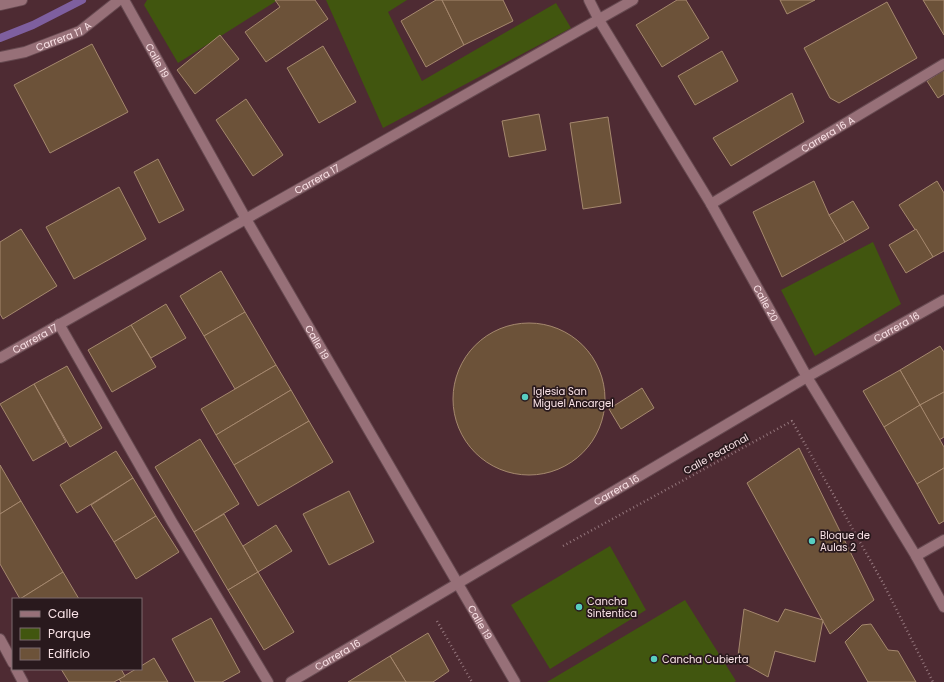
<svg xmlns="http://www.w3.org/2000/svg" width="944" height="682" viewBox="0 0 944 682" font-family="Poppins,sans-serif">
	<rect width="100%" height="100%" fill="#4e2b33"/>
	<g fill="#41560f">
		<polygon points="147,0 278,0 178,63 144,5"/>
		<polygon points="326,0 407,0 388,12 422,81 556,3 571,28 383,128"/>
		<polygon points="873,242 901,304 815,356 781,290"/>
		<polygon points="610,546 646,610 550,669 511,605"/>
		<polygon points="685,600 736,681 734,682 547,682"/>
	</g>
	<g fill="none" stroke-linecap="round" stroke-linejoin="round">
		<polyline stroke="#7e5f9f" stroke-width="8" points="0,38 33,25 82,0"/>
	</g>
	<g fill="#6c5239" stroke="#a5886e">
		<polygon points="275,0 315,0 328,19 266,62 245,32 280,7"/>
		<polygon points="436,0 442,0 464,45 426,67 401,21"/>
		<polygon points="442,0 503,0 513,21 464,45"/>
		<polygon points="677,0 686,0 709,38 662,67 636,25"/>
		<polygon points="780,0 815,0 787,14"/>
		<polygon points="923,0 944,0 944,35"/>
		<polygon points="887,2 917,58 839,103 830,98 804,48"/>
		<polygon points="220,35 239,59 195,94 177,70"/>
		<polygon points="92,44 128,112 50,153 14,85"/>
		<polygon points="323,46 356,102 319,123 287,68"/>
		<polygon points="722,51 738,81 695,105 678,76"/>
		<polygon points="944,70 944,94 938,98 927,81"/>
		<polygon points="792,93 804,122 731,166 713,138"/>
		<polygon points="246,99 283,155 253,176 216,120"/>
		<polygon points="539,114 546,150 509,157 502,121"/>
		<polygon points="608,117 621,203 583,209 570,123"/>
		<polygon points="158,159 184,210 159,223 134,172"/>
		<polygon points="814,181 829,215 845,242 782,277 753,212"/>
		<polygon points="937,181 944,193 944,251 933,257 899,205"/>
		<polygon points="119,187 146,239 74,279 46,227"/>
		<polygon points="853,201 869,228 845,242 829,215"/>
		<polygon points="21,229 57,286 3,319 0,314 0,242"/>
		<polygon points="916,229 933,257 906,273 889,245"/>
		<polygon points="221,271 245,312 204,336 180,296"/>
		<polygon points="166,304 186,338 151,358 131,325"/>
		<polygon points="245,312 276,365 235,389 204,336"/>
		<circle cx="529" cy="399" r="76"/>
		<polygon points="131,325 156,367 112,392 88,350"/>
		<polygon points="940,346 944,352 944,392 920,405 900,370"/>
		<polygon points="276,365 291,390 216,435 201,409"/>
		<polygon points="67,366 102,428 70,447 34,384"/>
		<polygon points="900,370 920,405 884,427 863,391"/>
		<polygon points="34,384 66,442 33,461 0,404"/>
		<polygon points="642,388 654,408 621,429 609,409"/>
		<polygon points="291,390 309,421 234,465 216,435"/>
		<polygon points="944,392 944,437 939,440 920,405"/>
		<polygon points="920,405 944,447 944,468 917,484 884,427"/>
		<polygon points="309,421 333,462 258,506 234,465"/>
		<polygon points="200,439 239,504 194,532 155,467"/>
		<polygon points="799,448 874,600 830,634 747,483"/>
		<polygon points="116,451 133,478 77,513 60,485"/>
		<polygon points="0,465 21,501 0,514"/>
		<polygon points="944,468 944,521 939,524 917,484"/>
		<polygon points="133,478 156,516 114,542 91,505"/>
		<polygon points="349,491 374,542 329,565 303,514"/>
		<polygon points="21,501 63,572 20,599 0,564 0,514"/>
		<polygon points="224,514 258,572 228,590 194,532"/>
		<polygon points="156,516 179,552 136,579 114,542"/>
		<polygon points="276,525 292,551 258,572 243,546"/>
		<polygon points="63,572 79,599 20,599"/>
		<polygon points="258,572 294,632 264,650 228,590"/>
		<polygon points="744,609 778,622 785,609 823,620 815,662 775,651 768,677 743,663 738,656"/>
		<polygon points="211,618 240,672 222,682 195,682 172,639"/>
		<polygon points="871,624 888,650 898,651 916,682 868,682 845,642 862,625"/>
		<polygon points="428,633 449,671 433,682 406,682 390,656"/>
		<polygon points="390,656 406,682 348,682"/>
		<polygon points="154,658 168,682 121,682 119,679 136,669 141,669 141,666"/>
		<polygon points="61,669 121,669 125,676 114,682 69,682"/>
	</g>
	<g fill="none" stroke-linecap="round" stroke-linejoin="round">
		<g stroke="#664950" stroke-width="12">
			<g id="minor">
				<path id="s1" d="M124,0L246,219L515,682"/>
				<path id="s2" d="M589,0L599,20L711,204L807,377L916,556L944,607"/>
				<polyline points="0,5 22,0"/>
				<path id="s3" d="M0,57L25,52L80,31L119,0"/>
				<path id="s4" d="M711,204L944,64"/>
				<polyline points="59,324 172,522 268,682"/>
				<path id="s5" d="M0,358L633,0"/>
				<polyline points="916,556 944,540"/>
				<polyline points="0,639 13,663"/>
				<polyline points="16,669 23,682"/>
				<path id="s6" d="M291,682L807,377L944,300"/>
			</g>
		</g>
		<g stroke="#94767c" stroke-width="2.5" stroke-dasharray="1 3" stroke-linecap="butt">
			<polyline points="563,546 792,421 883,583 933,682"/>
			<polyline points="437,621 472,682"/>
		</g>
		<use href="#minor" stroke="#977078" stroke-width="10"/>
	</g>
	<g fill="#58cec1" stroke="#29191d" stroke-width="1.5">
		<circle cx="525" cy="397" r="4"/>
		<circle cx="812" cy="541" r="4"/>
		<circle cx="579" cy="607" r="4"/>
		<circle cx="654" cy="659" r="4"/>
	</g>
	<g text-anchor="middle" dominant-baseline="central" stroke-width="3.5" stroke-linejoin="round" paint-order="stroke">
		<g font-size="10" fill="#fae3e7" stroke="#29191d">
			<text stroke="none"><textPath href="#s3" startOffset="67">Carrera 17 A</textPath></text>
			<text stroke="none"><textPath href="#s1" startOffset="69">Calle 19</textPath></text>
			<text stroke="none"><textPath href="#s4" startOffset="136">Carrera 16 A</textPath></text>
			<text stroke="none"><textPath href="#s5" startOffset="364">Carrera 17</textPath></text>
			<text stroke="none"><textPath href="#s2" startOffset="351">Calle 20</textPath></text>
			<text stroke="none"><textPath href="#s6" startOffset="702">Carrera 16</textPath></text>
			<text stroke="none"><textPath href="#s5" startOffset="40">Carrera 17</textPath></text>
			<text stroke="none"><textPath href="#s1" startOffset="393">Calle 19</textPath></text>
			<text transform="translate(716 454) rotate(-29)">Calle Peatonal</text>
			<text stroke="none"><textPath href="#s6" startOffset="378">Carrera 16</textPath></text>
			<text stroke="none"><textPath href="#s1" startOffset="717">Calle 19</textPath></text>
			<text stroke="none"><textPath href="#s6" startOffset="54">Carrera 16</textPath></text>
		</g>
		<g font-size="10" fill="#fae3e7" stroke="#29191d" text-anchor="start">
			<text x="533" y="391">Iglesia San<tspan x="533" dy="12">Miguel Ancargel</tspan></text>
			<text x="820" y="535">Bloque de<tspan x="820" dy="12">Aulas 2</tspan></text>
			<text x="587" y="601">Cancha<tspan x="587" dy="12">Sintentica</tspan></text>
			<text x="662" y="659">Cancha Cubierta</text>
		</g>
	</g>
	<rect x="12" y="598" width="130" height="72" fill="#29191d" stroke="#7d6a6e"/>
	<rect x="20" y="611" width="20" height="6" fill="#977078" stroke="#7d6a6e"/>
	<text x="48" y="618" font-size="12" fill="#fae3e7">Calle</text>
	<rect x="20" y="628" width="20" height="12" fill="#41560f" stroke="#7d6a6e"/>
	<text x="48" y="638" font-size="12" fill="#fae3e7">Parque</text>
	<rect x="20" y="648" width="20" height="12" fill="#6c5239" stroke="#7d6a6e"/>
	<text x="48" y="658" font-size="12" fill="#fae3e7">Edificio</text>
</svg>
